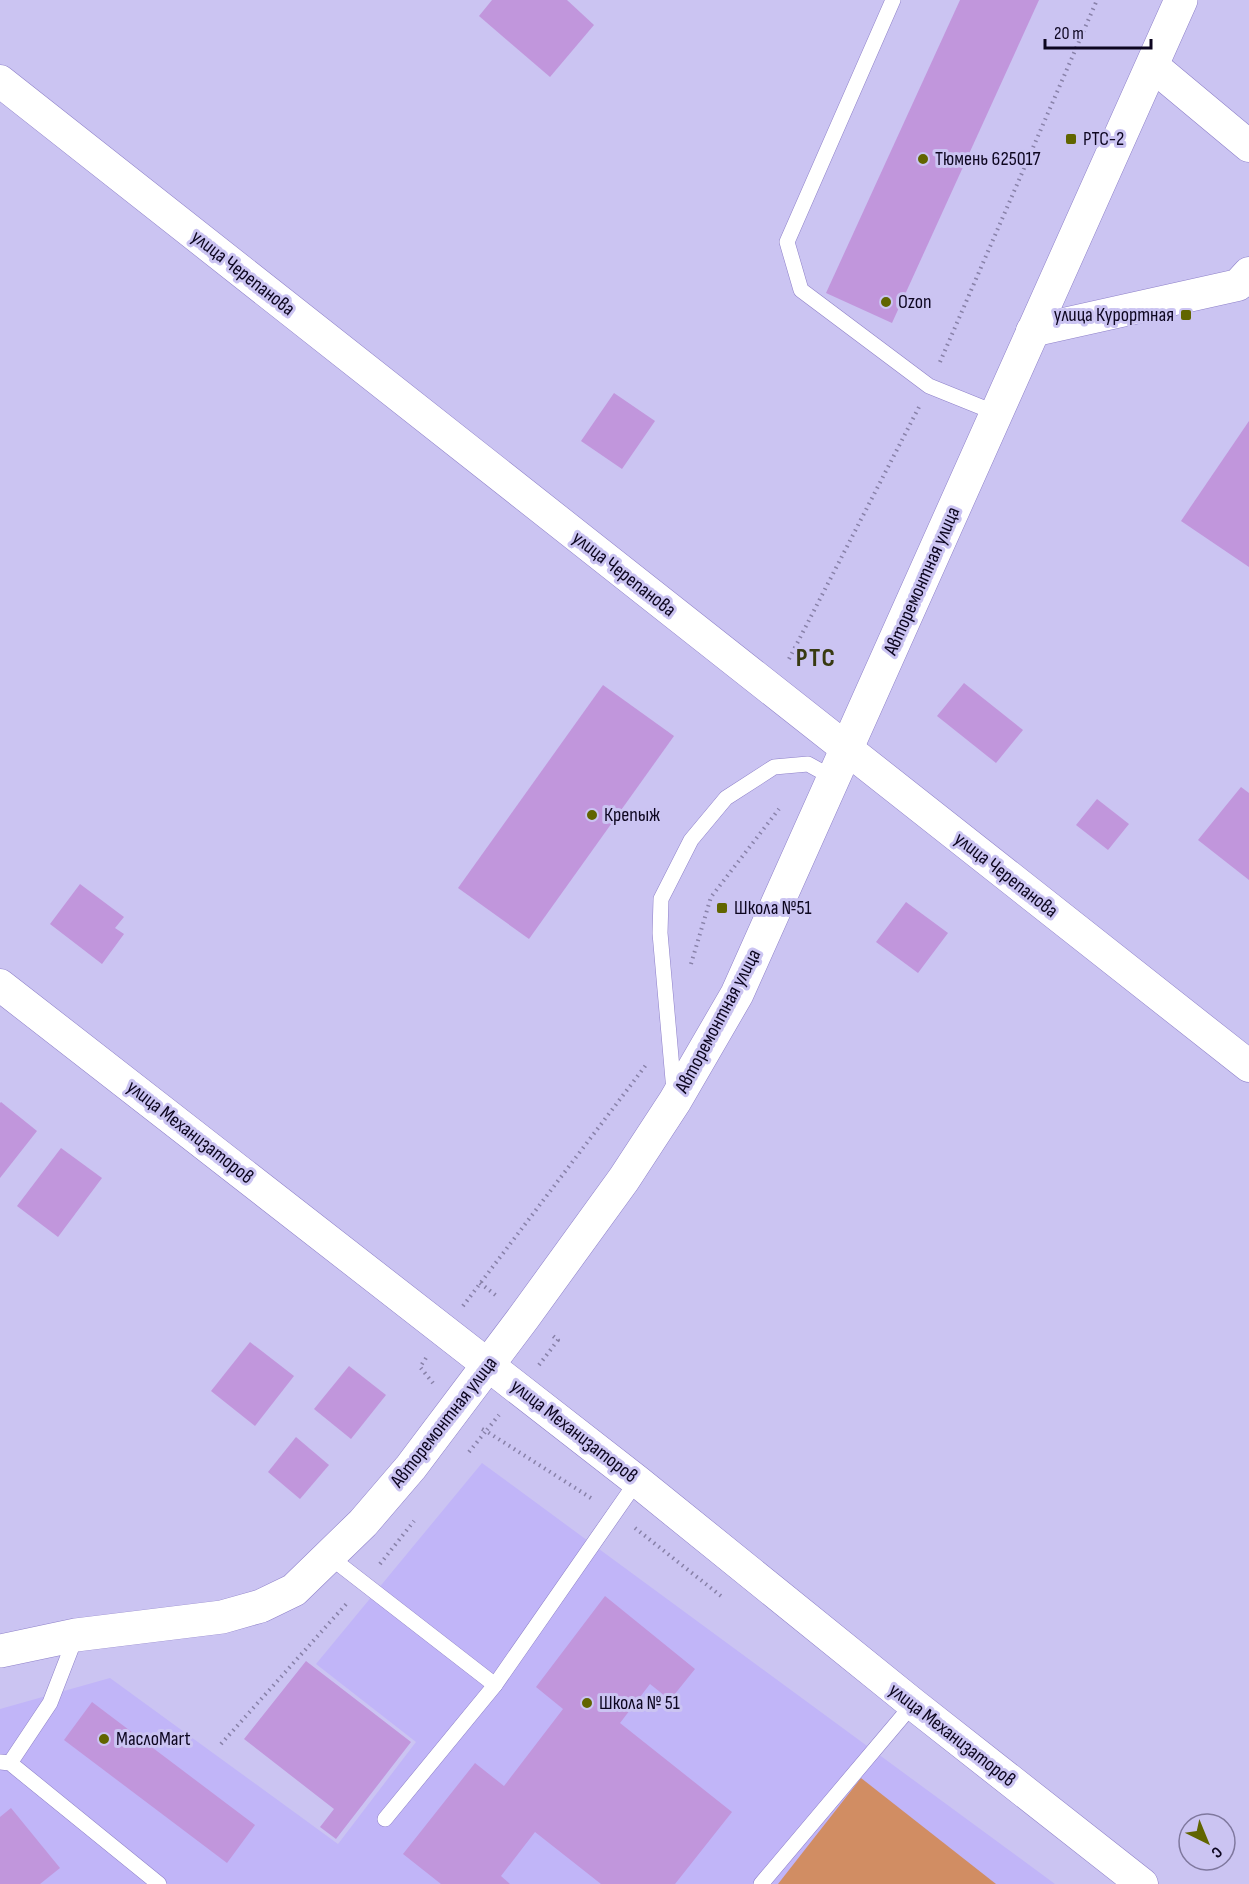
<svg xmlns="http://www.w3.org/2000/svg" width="1249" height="1884" viewBox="0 0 1249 1884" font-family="'Sofia Sans Condensed',sans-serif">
	<rect width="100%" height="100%" fill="#cbc4f2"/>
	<polygon fill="#c1b5f8" points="482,1463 1055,1884 0,1884 0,1709 110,1678 338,1844 416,1742 316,1664"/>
	<polygon fill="#d18d63" points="861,1778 996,1884 778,1884"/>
	<g fill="#c196dc">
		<polygon points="492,0 567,0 594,25 550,77 479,16"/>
		<polygon points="960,0 1039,0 892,323 826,293"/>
		<polygon points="614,393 655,421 622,469 581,441"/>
		<polygon points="1249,421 1249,567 1181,521"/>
		<polygon points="964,683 1023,730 996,763 937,716"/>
		<polygon points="603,685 674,736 529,939 458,888"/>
		<polygon points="1241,787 1249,793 1249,880 1198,840"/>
		<polygon points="1097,799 1129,824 1108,850 1076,825"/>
		<polygon points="80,884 124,917 115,928 124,934 102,964 50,924"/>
		<polygon points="906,902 948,933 918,973 876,942"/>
		<polygon points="1,1102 37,1131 0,1178 0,1103"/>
		<polygon points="61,1148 102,1178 58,1237 17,1206"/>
		<polygon points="250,1342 294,1376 255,1426 211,1391"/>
		<polygon points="349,1366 386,1395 351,1439 314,1409"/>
		<polygon points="296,1437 329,1465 300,1499 268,1472"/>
		<polygon points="605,1596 695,1669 670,1700 650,1684 620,1723 732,1812 675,1884 601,1884 535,1832 501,1876 510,1884 441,1884 403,1854 475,1763 504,1786 563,1709 536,1687"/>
		<polygon points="306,1661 411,1742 336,1839 320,1827 334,1809 244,1739"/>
		<polygon points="92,1702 255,1825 227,1863 64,1740"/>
		<polygon points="11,1808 60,1868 40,1884 0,1884 0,1817"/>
	</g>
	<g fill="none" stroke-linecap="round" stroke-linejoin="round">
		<g stroke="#8e80c9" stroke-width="16">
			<g id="service">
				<polyline points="893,0 787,242 801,290 929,386 996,413"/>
				<polyline points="674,1091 660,933 661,899 691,840 726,798 774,767 808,764 835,779"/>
				<polyline points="330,1557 495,1685"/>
				<polyline points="0,1762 10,1763 159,1884"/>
				<polyline points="10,1763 50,1703 76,1636"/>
				<polyline points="385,1819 495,1685 637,1481"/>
				<polyline points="761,1884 913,1704"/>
			</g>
		</g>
		<g stroke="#8e80c9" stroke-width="33">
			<g id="minor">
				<polyline points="1153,66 1249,146"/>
				<polyline points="0,81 1249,1066"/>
				<polyline points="1032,331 1238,285 1249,273"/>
				<polyline points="0,985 637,1481 913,1704 1142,1884"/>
			</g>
		</g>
		<g stroke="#8e80c9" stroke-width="34">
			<polyline id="tertiary" points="0,1651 76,1635 222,1617 261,1606 294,1590 363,1523 411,1467 524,1317 624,1179 675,1101 737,994 1181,0"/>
		</g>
		<g stroke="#8881a8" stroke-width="4" stroke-dasharray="1.5 4.5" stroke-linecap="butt">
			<polyline points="940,362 1097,0"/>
			<polyline points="789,659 919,407"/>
			<polyline points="691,964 711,897 779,809"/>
			<polyline points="480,1283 498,1297"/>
			<polyline points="463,1306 646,1065"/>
			<polyline points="426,1358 420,1367 433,1383"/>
			<polyline points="539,1365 558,1340 553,1336"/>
			<polyline points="482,1429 486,1431 499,1415"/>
			<polyline points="469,1452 486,1431 594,1500"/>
			<polyline points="635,1528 721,1596"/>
			<polyline points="380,1564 414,1521"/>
			<polyline points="221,1744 348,1602"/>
		</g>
		<use href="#service" stroke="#fff" stroke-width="15"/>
		<use href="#minor" stroke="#fff" stroke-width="32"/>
		<use href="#tertiary" stroke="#fff" stroke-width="33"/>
	</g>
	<g fill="#616500" stroke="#cbc4f2" stroke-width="2">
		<rect x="1065" y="133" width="12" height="12" rx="3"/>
		<circle cx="923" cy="159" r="6"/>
		<circle cx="886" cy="302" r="6"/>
		<rect x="1180" y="309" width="12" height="12" rx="3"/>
		<circle cx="592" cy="815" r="6"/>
		<rect x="716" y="902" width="12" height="12" rx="3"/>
		<circle cx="587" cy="1703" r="6"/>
		<circle cx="104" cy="1739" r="6"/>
	</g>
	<g text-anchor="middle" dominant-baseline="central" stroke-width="6" stroke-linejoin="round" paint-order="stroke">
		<g font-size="20" fill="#0d0620" stroke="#cbc4f2" text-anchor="start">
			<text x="1083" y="139">РТС-2</text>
			<text x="935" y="159">Тюмень 625017</text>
			<text x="898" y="302">Ozon</text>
			<text x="1174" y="315" text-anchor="end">улица Курортная</text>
			<text x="604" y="815">Крепыж</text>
			<text x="734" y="908">Школа №51</text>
			<text x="599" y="1703">Школа № 51</text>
			<text x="116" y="1739">МаслоMart</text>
		</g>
		<g font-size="20" fill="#0d0620" stroke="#cbc4f2">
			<text transform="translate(243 273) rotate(38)">улица Черепанова</text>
			<text transform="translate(624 574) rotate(38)">улица Черепанова</text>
			<text transform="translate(922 581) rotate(-66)">Авторемонтная улица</text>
			<text transform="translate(1006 875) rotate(38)">улица Черепанова</text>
			<text transform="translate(718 1021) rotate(-62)">Авторемонтная улица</text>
			<text transform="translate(190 1132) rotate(38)">улица Механизаторов</text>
			<text transform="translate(444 1422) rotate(-52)">Авторемонтная улица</text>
			<text transform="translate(574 1431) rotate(38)">улица Механизаторов</text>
			<text transform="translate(952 1735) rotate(38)">улица Механизаторов</text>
		</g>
		<g font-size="26" font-weight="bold" letter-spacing="1.5" fill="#383a11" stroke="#cbc4f2">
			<text x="816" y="658">РТС</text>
		</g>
	</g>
	<g transform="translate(1207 1842) rotate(137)"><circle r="28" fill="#cbc4f2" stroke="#7f789e" stroke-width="1.5"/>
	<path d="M0-4.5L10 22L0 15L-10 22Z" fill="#616500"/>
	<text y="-9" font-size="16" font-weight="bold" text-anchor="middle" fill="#0d0620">С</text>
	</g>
	<path d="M1045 39v9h106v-9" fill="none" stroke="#0d0620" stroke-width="3"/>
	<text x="1054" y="39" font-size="18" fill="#0d0620" stroke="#cbc4f2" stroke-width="4.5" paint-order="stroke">20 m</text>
</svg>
